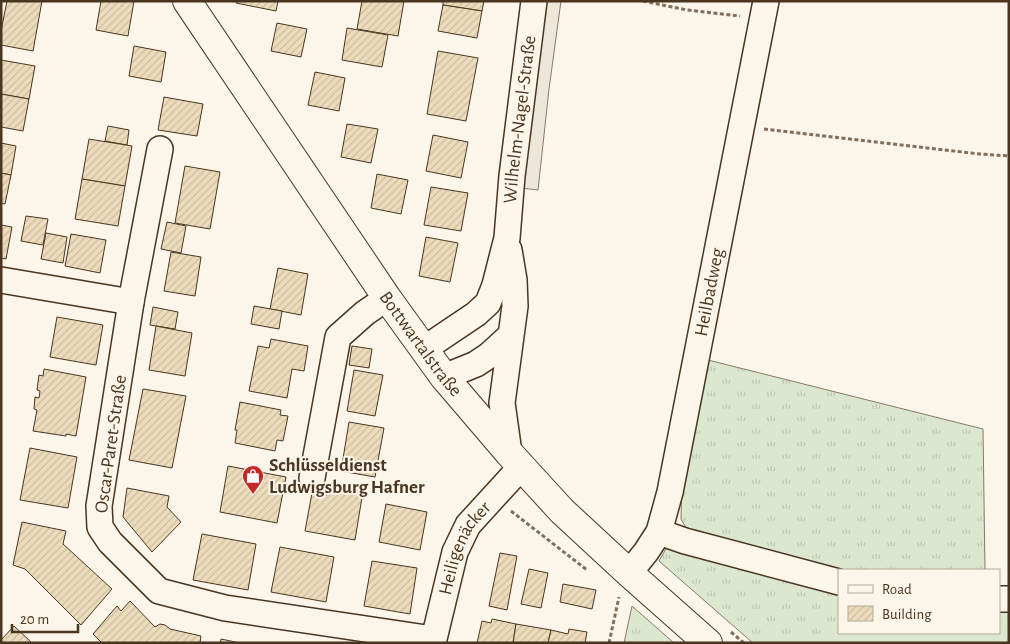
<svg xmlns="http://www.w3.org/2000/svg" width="1010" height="644" viewBox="0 0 1010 644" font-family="'Alegreya Sans',sans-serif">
	<defs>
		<pattern id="grass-tufts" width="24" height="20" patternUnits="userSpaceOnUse" patternTransform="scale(1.25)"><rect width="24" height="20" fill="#dce7d0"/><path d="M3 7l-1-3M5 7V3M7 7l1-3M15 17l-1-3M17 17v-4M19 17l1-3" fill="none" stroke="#bec7b2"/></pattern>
		<pattern id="building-hatch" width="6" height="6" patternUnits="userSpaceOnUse" patternTransform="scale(1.25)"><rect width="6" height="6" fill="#ecdcbc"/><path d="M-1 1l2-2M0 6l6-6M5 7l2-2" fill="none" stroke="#ccbda1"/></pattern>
	</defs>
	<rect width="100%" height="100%" fill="#fbf6e9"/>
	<g fill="url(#grass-tufts)" stroke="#887966">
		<polygon points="704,359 983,429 985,570 839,570 690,535 681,519 682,479"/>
		<polygon points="667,547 839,594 839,633 999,633 999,607 1009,607 1009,643 753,643 659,561"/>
		<polygon points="632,606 674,643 624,643"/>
	</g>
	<polygon fill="#ede7d9" stroke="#887966" points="543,1 561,1 549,89 538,190 521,188"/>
	<g fill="url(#building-hatch)" stroke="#4a3520">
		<polygon points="7,1 42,1 33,51 1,45 1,31"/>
		<polygon points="101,1 134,1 128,36 96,30"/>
		<polygon points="237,1 278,1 276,11 236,3"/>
		<polygon points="362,1 404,1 398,36 357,29"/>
		<polygon points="443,1 484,1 482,11 443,5"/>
		<polygon points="443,5 482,11 477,38 438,31"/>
		<polygon points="277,23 307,29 301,57 271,51"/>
		<polygon points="347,28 388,35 382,67 342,60"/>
		<polygon points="134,46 166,52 161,82 129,76"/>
		<polygon points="438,51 478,58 466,121 427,114"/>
		<polygon points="1,60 35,66 29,99 1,94"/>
		<polygon points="315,72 345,78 339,111 308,105"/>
		<polygon points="1,94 29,99 23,131 1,127"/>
		<polygon points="164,97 203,104 197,136 158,130"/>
		<polygon points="347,124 378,129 371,163 341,157"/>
		<polygon points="108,126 129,130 127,145 105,141"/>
		<polygon points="433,135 468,142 461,178 426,171"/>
		<polygon points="89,139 132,146 125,186 82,179"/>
		<polygon points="1,143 16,146 11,175 1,173"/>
		<polygon points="185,166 220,172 210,229 175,223"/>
		<polygon points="1,173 11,175 5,204 1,203"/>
		<polygon points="377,174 408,180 401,214 371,208"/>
		<polygon points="82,179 125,186 118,226 75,219"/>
		<polygon points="431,187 468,193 461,231 424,225"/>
		<polygon points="26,216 48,219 43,245 21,241"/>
		<polygon points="167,222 186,226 181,253 161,249"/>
		<polygon points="1,225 12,227 6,259 1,258"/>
		<polygon points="46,233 67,237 63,263 41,259"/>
		<polygon points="71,234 106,240 100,273 65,266"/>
		<polygon points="426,237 458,243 450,282 419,276"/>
		<polygon points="171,252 201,257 195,296 164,291"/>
		<polygon points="278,268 308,274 301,315 270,309"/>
		<polygon points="254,306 282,311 279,329 251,324"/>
		<polygon points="153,307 178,312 175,329 150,325"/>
		<polygon points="57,317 103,325 96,365 50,357"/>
		<polygon points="156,326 192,333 185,376 149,370"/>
		<polygon points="271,339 308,346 304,371 292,369 287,398 249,391 258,346 269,348"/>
		<polygon points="352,346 372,349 369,368 349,365"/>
		<polygon points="44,369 86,377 76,436 66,434 66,436 33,431 37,410 34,409 35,397 39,398 40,391 37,390 39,375 43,376"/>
		<polygon points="354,370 383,375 375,416 347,411"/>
		<polygon points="143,389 186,396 172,468 129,460"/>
		<polygon points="240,402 281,410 280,415 288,416 283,441 277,440 275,451 235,443 237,430 235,430"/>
		<polygon points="349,422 384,428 375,477 341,471"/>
		<polygon points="30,448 77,457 68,508 20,500"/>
		<polygon points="228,466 286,477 277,523 220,512"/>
		<polygon points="329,485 363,491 355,540 305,531 312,493 327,495"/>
		<polygon points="127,488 169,496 167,507 181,522 152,552 123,517"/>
		<polygon points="386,504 427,512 420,550 379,542"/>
		<polygon points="22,522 66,531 63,544 112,589 81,625 25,569 13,565"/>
		<polygon points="202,534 256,544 248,590 193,580"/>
		<polygon points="280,547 334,557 326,602 271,592"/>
		<polygon points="500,553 517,556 507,610 489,606"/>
		<polygon points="372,561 417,568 410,614 364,606"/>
		<polygon points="529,569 548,573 541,608 521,604"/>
		<polygon points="563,584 596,590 592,609 560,602"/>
		<polygon points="130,601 155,627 160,624 165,625 170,629 201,636 200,643 102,643 93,634 117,606 121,611"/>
		<polygon points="492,619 516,624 513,643 477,643 482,621 491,623"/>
		<polygon points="516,624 551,630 548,643 513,643"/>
		<polygon points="14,626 32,643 1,643 1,640"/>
		<polygon points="569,629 587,632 585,643 548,643 551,630 568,634"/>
		<polygon points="221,639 240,643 220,643"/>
	</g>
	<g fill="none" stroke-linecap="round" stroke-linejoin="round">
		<g stroke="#4a3520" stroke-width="28">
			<g id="minor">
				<polyline points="160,149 131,302 99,506 100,527 110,542 159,591 225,608 433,639"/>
				<polyline points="1,280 131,302"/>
				<path id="s1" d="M424,349L476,314L488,303L495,285L507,238L512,176L534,1"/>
				<polyline points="444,377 476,364 488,356 510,336"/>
				<polyline points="509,453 502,403 515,306 514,280 509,250"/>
				<polyline points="312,478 338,337 365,313 387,298"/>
				<polyline points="659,532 685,541 839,582"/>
				<path id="s2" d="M629,573L646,552L659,532L670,492L766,1"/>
				<polyline points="999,599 1009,599"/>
				<path id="s3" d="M433,643L455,552L468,525L521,467"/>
			</g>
		</g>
		<g stroke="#4a3520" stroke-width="30">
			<g id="major">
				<path id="s4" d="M187,1L387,298L444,377L509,453L562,511L629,573L708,643"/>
			</g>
		</g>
		<g stroke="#7f6f5c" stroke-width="3" stroke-dasharray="4 2.5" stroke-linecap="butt">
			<polyline points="643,1 687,10 740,16"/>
			<polyline points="764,129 980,154 1009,156"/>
			<polyline points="511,511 587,570"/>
			<polyline points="731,632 744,643"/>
			<polyline points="609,643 619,597"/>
		</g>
		<use href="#minor" stroke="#fbf6e9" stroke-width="25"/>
		<use href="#major" stroke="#fbf6e9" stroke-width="28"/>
	</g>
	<defs>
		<g id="shop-pin" transform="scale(1.125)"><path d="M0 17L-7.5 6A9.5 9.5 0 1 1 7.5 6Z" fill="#c62828" stroke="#fbf6e9"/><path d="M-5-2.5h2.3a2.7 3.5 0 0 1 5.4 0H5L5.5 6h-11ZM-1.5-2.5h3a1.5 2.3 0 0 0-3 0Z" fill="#fff"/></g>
	</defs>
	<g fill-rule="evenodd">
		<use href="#shop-pin" x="253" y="476"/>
	</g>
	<g text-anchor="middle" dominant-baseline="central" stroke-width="4" stroke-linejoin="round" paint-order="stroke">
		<g font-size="19" fill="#4a3520" stroke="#fbf6e9">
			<text stroke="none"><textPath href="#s1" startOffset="266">Wilhelm-Nagel-Straße</textPath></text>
			<text stroke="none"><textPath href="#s2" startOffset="296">Heilbadweg</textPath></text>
			<text stroke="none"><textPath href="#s4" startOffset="415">Bottwartalstraße</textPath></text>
			<text transform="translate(111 444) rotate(-82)">Oscar-Paret-Straße</text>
			<text stroke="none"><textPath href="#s3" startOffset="101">Heiligenäcker</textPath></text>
		</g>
		<g font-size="19" font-weight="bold" fill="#4a3520" stroke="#fbf6e9" text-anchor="start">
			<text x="269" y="465">Schlüsseldienst<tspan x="269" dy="22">Ludwigsburg Hafner</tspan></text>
		</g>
	</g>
	<rect width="1010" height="644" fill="none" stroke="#4a3520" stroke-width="5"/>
	<rect x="838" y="569" width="162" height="65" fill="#fbf6e9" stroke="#b4a999"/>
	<rect x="848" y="585" width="25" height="8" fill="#fbf6e9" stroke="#b4a999"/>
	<text x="882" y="594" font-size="15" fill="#4a3520">Road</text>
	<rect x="848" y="606" width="25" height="15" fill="url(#building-hatch)" stroke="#b4a999"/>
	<text x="882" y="619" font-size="15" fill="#4a3520">Building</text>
	<path d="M12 624v8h66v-8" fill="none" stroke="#4a3520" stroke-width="2.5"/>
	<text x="20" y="624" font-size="15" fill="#4a3520" stroke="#fbf6e9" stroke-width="4" paint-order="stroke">20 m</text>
</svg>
